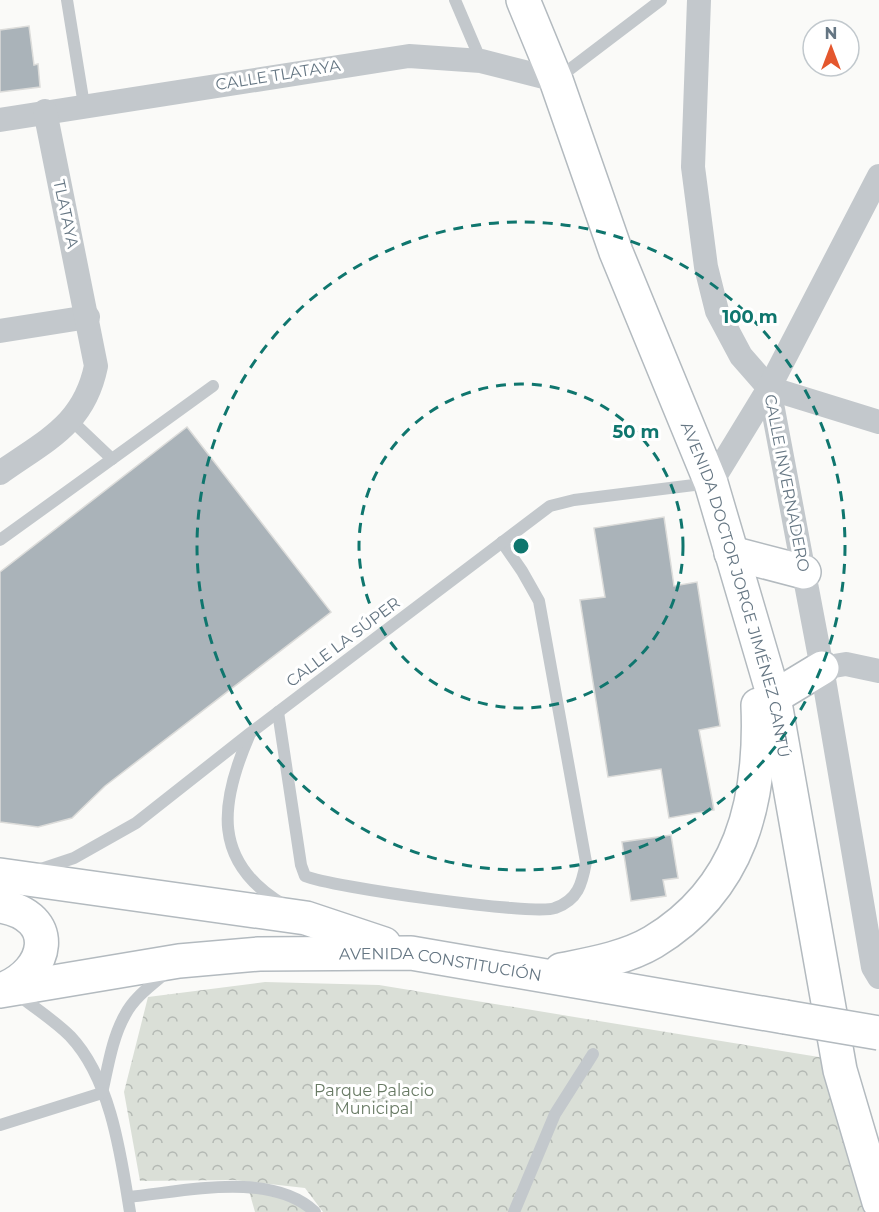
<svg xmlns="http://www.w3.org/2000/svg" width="879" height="1212" viewBox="0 0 879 1212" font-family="Montserrat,sans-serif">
	<defs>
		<pattern id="forest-crowns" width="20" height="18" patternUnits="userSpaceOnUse" patternTransform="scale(1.5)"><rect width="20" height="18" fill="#dadfd7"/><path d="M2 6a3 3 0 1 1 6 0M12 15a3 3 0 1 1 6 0" fill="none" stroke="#b4b9b4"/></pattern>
	</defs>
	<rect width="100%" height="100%" fill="#fafaf8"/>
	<g fill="url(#forest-crowns)">
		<polygon points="265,982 379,985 831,1059 867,1212 323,1212 305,1188 234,1180 140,1181 124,1092 148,997"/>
		<polygon points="249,1191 280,1195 308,1212 255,1212"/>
	</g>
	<g fill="#aab3b9" stroke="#dcdcda" stroke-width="1.5">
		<polygon points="29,26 34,65 38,64 40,87 0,92 0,30"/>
		<polygon points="187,427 331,612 105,786 72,818 38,827 0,822 0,572"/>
		<polygon points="664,517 674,586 697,582 720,726 699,730 714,810 669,818 661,769 608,777 580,600 605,597 594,528"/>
		<polygon points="671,835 678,878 663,880 666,896 631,901 622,842"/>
	</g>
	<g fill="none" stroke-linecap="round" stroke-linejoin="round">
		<g stroke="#b3babf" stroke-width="36">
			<g id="secondary">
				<path id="s1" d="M523,0L556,80L616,252L711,483L774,697L840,1070L879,1202"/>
				<polyline points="731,553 804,572"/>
				<polyline points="774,697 822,668"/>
				<polyline points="0,875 306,918 384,944"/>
				<path d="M0,906C60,916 50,972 1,990"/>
				<path d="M561,970C591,964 626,958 653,942C741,889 762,801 758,705"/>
				<path id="s2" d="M0,991L179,961L259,954L411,953L785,1017"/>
			</g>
		</g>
		<g stroke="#c3c8cc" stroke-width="12">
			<polyline points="67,0 84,105"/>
			<polyline points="455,0 481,61"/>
			<polyline points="557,79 661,0"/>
			<polyline points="72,421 112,459"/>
			<polyline points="0,540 213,386"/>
			<path d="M278,712L301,865L305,876C330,887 535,916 555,908C578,900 582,884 586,862L539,601L522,571L502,542"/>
			<path d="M249,736C220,803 211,862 284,905"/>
			<polyline points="35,871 74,858 136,823 249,734 550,506 574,500 710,483"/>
			<path d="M16,993C33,1007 54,1020 70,1036C111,1079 121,1156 130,1212"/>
			<path d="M102,1093C108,1067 112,1038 125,1015C134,997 153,984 168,971"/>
			<polyline points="0,1125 102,1093"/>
			<path d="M128,1197C183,1192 271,1170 315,1212"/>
			<polyline points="514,1212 555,1114 593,1054"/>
		</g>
		<g stroke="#c3c8cc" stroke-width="24">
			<polyline points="699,0 693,167 706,267 717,311 741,356 769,388 822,668 873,967 879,977"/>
			<polyline points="0,120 409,56 481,61 556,80"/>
			<polyline points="0,331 88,317"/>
			<polyline points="769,388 879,422"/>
			<path d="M0,473C46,440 84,425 96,366L45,111"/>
			<polyline points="711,483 769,388 879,176"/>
			<polyline points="822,668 846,664 879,671"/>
		</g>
		<use href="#secondary" stroke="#fff" stroke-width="33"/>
		<g stroke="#b3babf" stroke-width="36" stroke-linecap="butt">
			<polyline id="secondary-bridge" points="785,1017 879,1033"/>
		</g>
		<use href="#secondary-bridge" stroke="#fff" stroke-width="33"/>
	</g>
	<g fill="none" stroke="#0f766e" stroke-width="3" stroke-dasharray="10 8">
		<circle cx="521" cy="546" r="162"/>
		<circle cx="521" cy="546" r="324"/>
	</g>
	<g text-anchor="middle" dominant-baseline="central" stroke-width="6" stroke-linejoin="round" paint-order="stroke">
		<g font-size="16" fill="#657683" stroke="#fff">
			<text transform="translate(278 75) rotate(-9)">CALLE TLATAYA</text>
			<text transform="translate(66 214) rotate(78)">TLATAYA</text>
			<text transform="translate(787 483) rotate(79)">CALLE INVERNADERO</text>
			<text stroke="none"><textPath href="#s1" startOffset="628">AVENIDA DOCTOR JORGE JIMÉNEZ CANTÚ</textPath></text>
			<text transform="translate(343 642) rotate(-37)">CALLE LA SÚPER</text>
			<text stroke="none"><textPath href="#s2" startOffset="444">AVENIDA CONSTITUCIÓN</textPath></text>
		</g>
		<g font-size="16" fill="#687a64" stroke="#fff">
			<text x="374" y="1090">Parque Palacio<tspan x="374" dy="18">Municipal</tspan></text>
		</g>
	</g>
	<circle cx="521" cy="546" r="9" fill="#0f766e" stroke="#fff" stroke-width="3"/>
	<g font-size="18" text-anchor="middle" font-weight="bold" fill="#0f766e" stroke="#fff" stroke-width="6" stroke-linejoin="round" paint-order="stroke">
		<text x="750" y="323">100 m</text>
		<text x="636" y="438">50 m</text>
	</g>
	<g transform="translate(831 48)"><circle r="28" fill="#ffffff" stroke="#c1c8cd" stroke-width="1.5"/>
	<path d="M0-4.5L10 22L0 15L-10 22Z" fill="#e4572e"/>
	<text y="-9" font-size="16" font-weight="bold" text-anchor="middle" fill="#657683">N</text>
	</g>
</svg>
